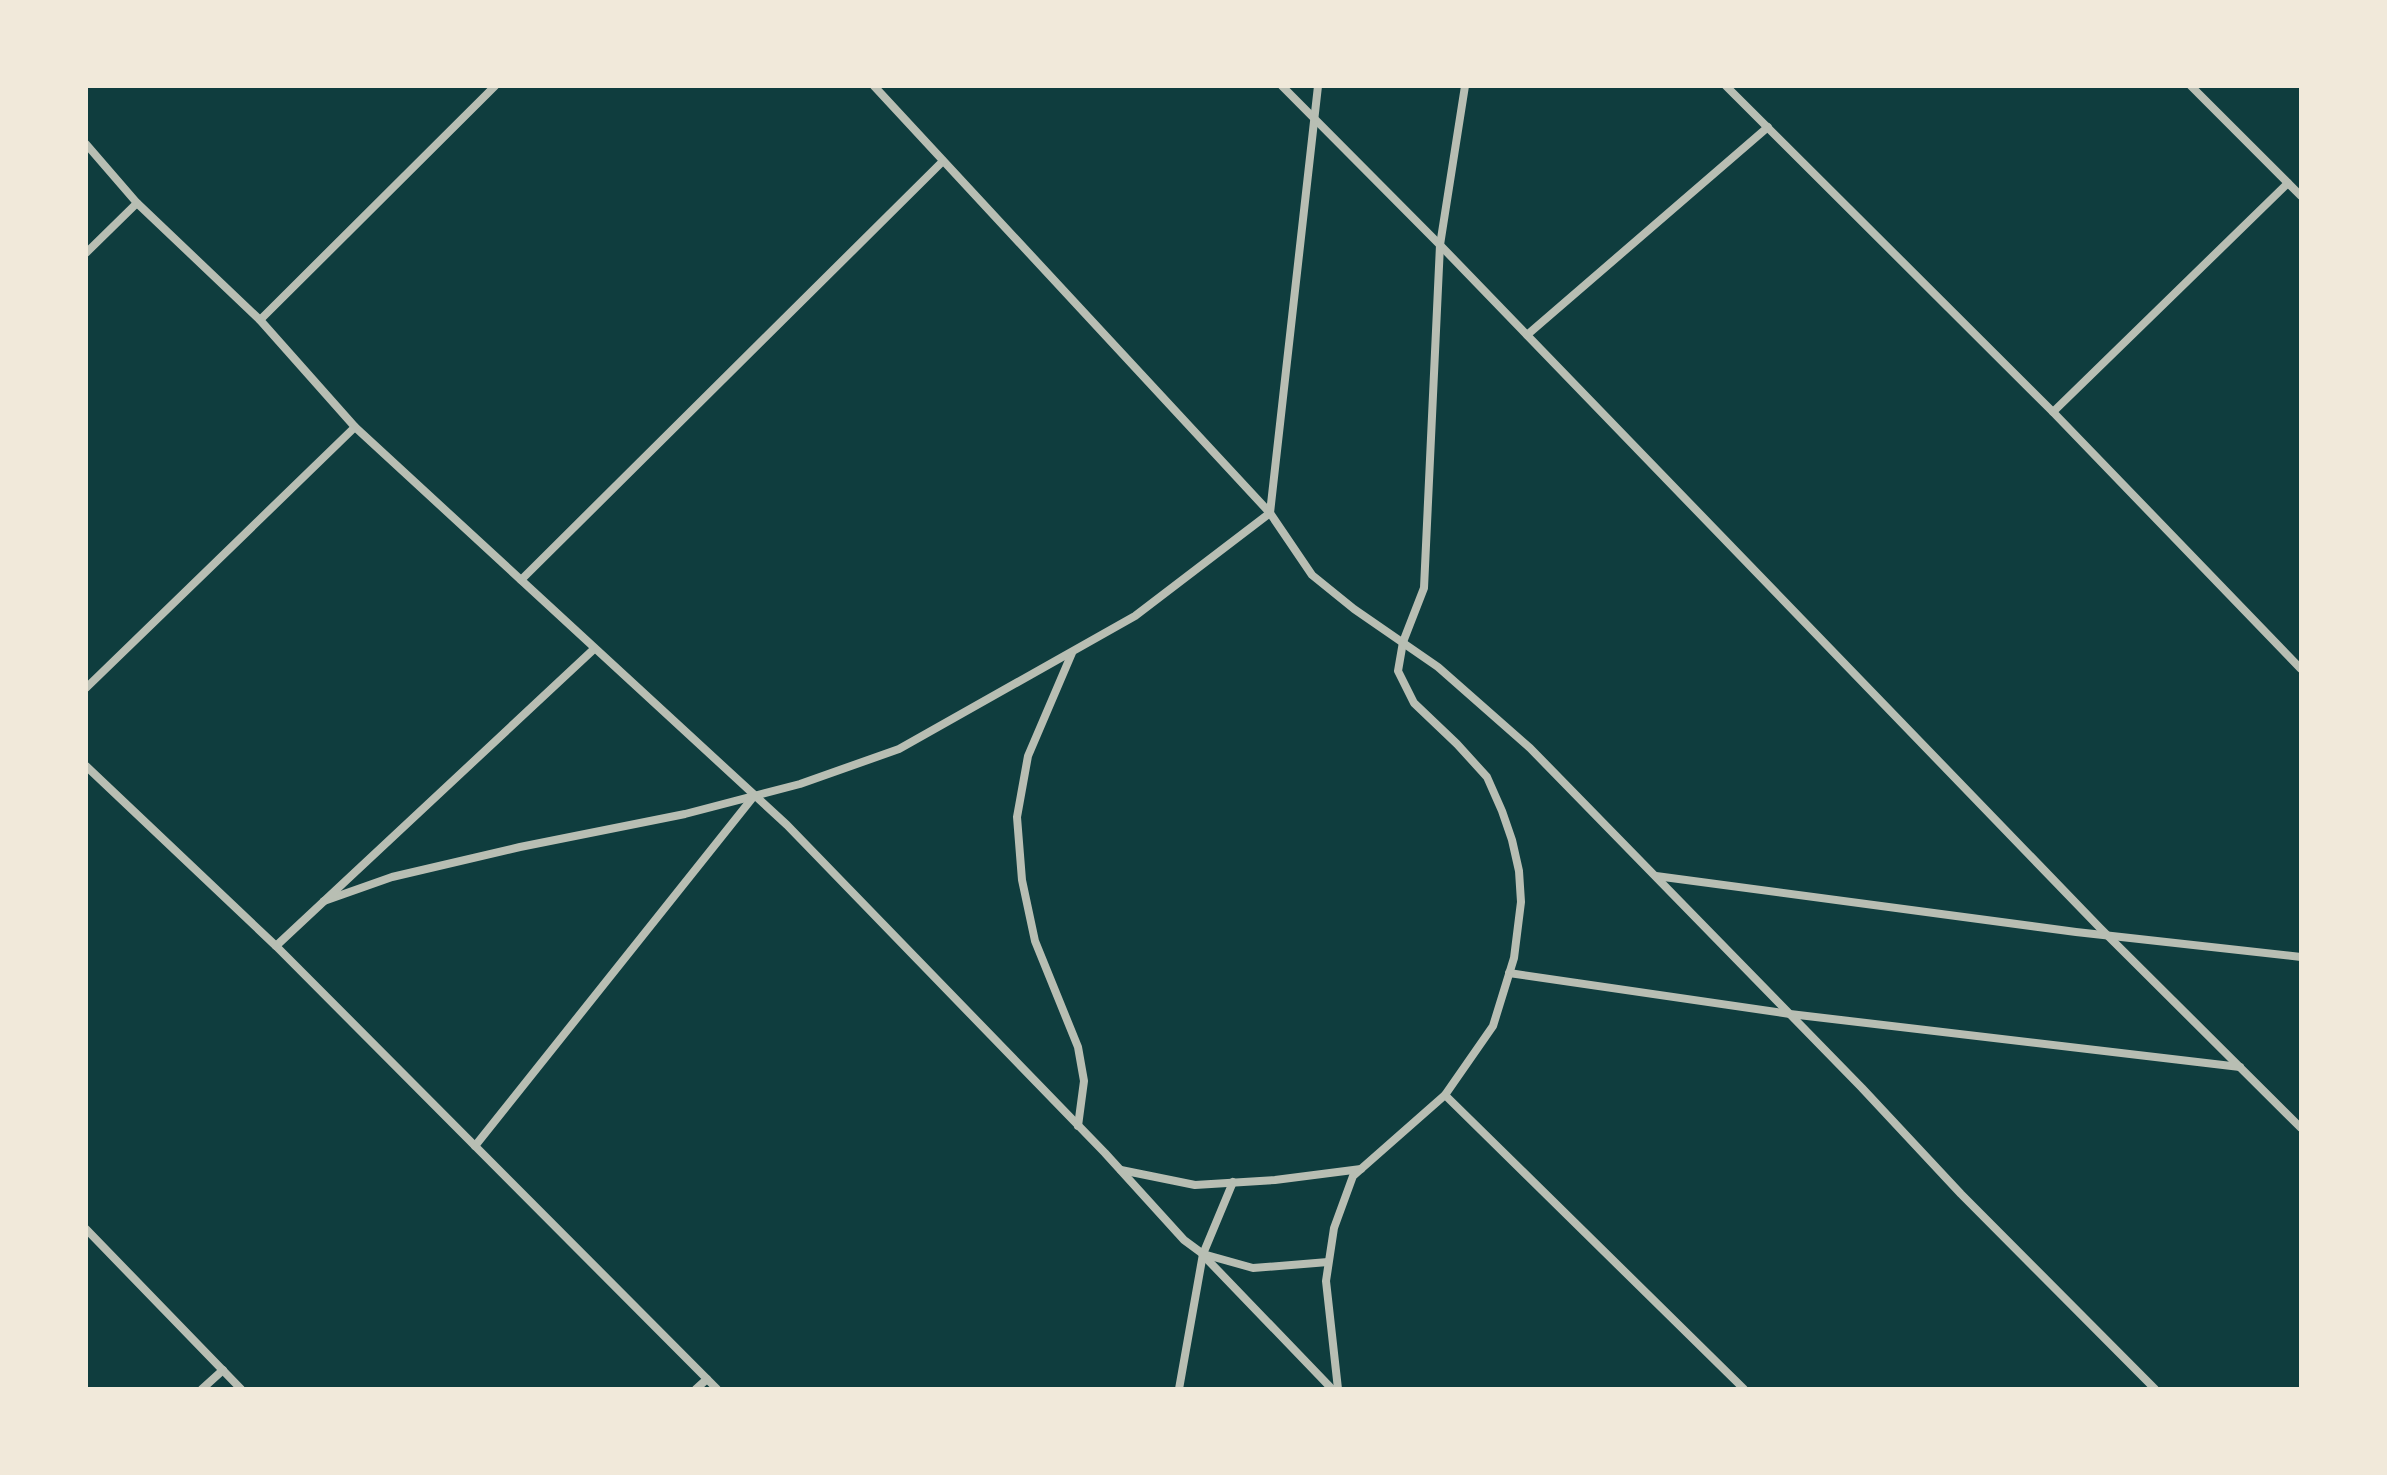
<svg xmlns="http://www.w3.org/2000/svg" width="2387" height="1475" viewBox="0 0 2387 1475" font-family="'DejaVu Sans',sans-serif">
	<rect width="100%" height="100%" fill="#0f3d3e"/>
	<g fill="none" stroke-linecap="round" stroke-linejoin="round">
		<g stroke="#b8beb3" stroke-width="8">
			<polyline points="874,86 1270,513 1312,575 1354,609 1438,667 1530,748 1862,1088 1961,1194 2155,1389"/>
			<polyline points="1282,86 1440,245 2100,928 2301,1128"/>
			<polyline points="1726,86 2053,412 2301,669"/>
			<polyline points="2191,86 2301,196"/>
			<polyline points="86,144 137,203 260,320 355,427 787,825 1105,1153 1184,1240 1203,1254 1253,1268 1328,1262"/>
			<polyline points="86,253 137,203"/>
			<polyline points="260,320 495,86"/>
			<polyline points="1527,335 1768,127"/>
			<polyline points="2053,412 2288,183"/>
			<polyline points="521,580 943,161"/>
			<polyline points="1072,653 1028,756 1017,817 1022,880 1035,941 1078,1047 1084,1081 1078,1126"/>
			<polyline points="86,688 355,427"/>
			<polyline points="86,766 276,946 717,1389"/>
			<polyline points="1656,876 2076,932 2301,957"/>
			<polyline points="324,901 392,877 520,847 685,814 800,784 899,749 1135,616 1270,513 1318,86"/>
			<polyline points="276,946 594,649"/>
			<polyline points="1509,973 1790,1014 2240,1067"/>
			<polyline points="1445,1095 1744,1389"/>
			<polyline points="475,1146 754,796"/>
			<polyline points="1121,1170 1195,1185 1275,1180 1361,1169"/>
			<polyline points="86,1229 241,1389"/>
			<polyline points="1203,1255 1332,1389"/>
			<polyline points="202,1389 223,1370"/>
			<polyline points="696,1389 707,1379"/>
			<polyline points="1179,1389 1203,1254 1233,1182"/>
			<polyline points="1338,1389 1326,1281 1334,1228 1353,1176 1445,1095 1493,1026 1514,958 1521,902 1519,871 1512,840 1502,811 1487,777 1457,744 1414,703 1398,671 1403,642 1424,588 1440,245 1465,86"/>
		</g>
	</g>
	<rect width="2387" height="1475" fill="none" stroke="#f1e9da" stroke-width="176"/>
</svg>
